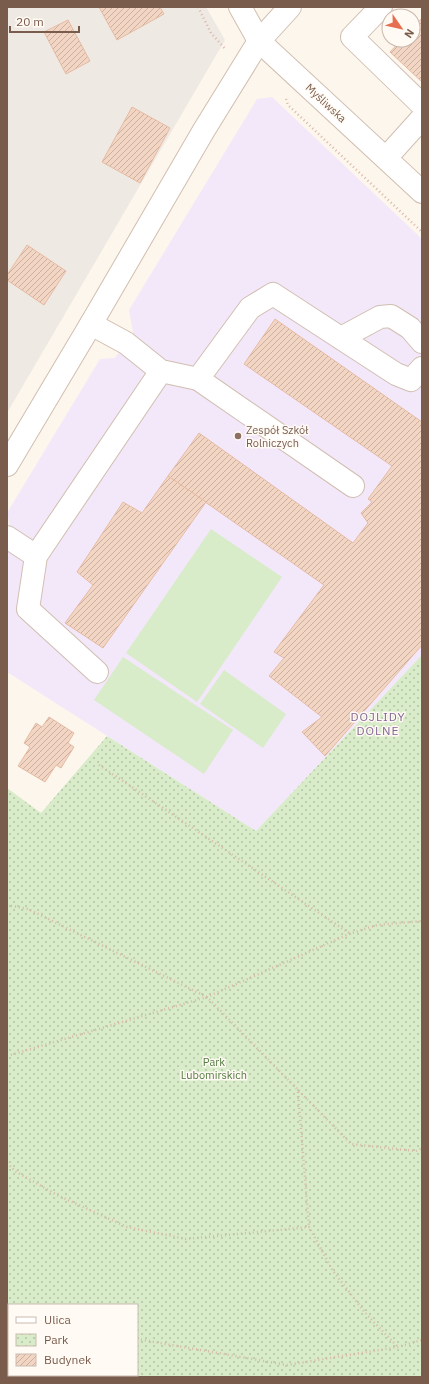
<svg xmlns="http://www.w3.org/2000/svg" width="429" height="1384" viewBox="0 0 429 1384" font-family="'IBM Plex Sans',sans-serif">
	<defs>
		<pattern id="park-dots" width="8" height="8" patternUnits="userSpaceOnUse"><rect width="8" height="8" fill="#d8ecc9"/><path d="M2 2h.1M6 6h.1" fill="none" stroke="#b4c2a5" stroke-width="1.8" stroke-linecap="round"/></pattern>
		<pattern id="building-hatch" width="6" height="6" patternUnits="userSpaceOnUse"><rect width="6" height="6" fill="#f3d5c3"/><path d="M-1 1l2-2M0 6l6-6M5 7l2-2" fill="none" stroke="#cab0a1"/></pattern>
	</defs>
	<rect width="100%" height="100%" fill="#fdf6ec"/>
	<polygon fill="#efe9e4" points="7,7 206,7 225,40 7,413"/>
	<polygon fill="#f3e8fa" points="272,97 422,239 422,655 256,831 7,672 7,529 10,525 7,513 100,359 115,358 133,332 129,310 257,99"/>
	<g fill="#d8ecc9">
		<polygon points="211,529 282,577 197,702 126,653"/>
		<polygon points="123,657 233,730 204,774 94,700"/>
		<polygon points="224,670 286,714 263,748 200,704"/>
	</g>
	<path fill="url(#park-dots)" fill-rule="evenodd" d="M422,655V1377H7V788L41,813L107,736L256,831ZM9,1305H137V1375H9Z"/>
	<g fill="url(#building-hatch)" stroke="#e6bba3">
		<polygon points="99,7 160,7 164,14 117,40"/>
		<polygon points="422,18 422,82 390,52 401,40 413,40 413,28"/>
		<polygon points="68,20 90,61 66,74 44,32"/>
		<polygon points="132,107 170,128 140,183 102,162"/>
		<polygon points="27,245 66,271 44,305 7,280 7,275"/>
		<polygon points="275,319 422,422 422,645 325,756 302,732 322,717 269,676 284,658 274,652 324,585 168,476 199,433 353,543 368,523 361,513 372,502 368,499 392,466 244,364"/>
		<polygon points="168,476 206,502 103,648 65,623 93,585 77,572 123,502 142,513"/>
		<polygon points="49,717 74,733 68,743 74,747 61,768 56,765 45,782 18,766 30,747 24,743 36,723 42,727"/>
	</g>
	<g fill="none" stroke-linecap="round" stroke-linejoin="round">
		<g stroke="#d1beb0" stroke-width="24">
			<g id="minor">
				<polyline points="240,7 259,41 422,192"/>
				<polyline points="381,7 352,37 422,105"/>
				<polyline points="386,158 422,118"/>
				<polyline points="91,324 126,343 161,371 198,379 353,486"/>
				<polyline points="341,338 380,317 391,316 410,328 422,342"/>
				<polyline points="198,379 250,308 273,294 396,374 411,380 422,368"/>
				<polyline points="7,465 91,324 204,130 246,62 259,41 290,7"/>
				<polyline points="7,537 36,556"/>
				<polyline points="97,672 28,609 36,556 161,371"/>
			</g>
		</g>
		<g stroke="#d9b8a5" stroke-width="2.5" stroke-dasharray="1 3" stroke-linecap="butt">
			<polyline points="198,7 211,33 226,50"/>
			<polyline points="286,99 288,105 422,232"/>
			<polyline points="99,765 349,933"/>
			<polyline points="7,905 28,909 207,997 351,1144 416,1151 422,1148"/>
			<polyline points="7,1056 207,997 349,934 377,925 422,921"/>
			<polyline points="298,1092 309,1227"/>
			<polyline points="7,1163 15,1171 57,1195 127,1227 186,1239 309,1227 333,1271 367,1315 398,1347"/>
			<polyline points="7,1316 9,1317"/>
			<polyline points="137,1339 287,1365 398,1347 422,1340"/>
		</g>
		<use href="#minor" stroke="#fff" stroke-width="22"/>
	</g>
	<circle fill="#8d6e63" stroke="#fffaf3" stroke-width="1.5" cx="238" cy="436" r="4"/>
	<g text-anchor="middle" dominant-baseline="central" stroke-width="3" stroke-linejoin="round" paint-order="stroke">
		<g font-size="11" fill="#7a5c4d" stroke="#fffaf3">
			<text transform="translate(326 103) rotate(43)">Myśliwska</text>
		</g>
		<g font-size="11" fill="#785e54" stroke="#fffaf3" text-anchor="start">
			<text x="246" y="430">Zespół Szkół<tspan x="246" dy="13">Rolniczych</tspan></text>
		</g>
		<g font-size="11" fill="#537a41" stroke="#fffaf3">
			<text x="214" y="1062">Park<tspan x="214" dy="13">Lubomirskich</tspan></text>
		</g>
		<g font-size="12" letter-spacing="1" fill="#846695" stroke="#fffaf3">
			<text x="378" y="716">DOJLIDY<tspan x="378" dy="14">DOLNE</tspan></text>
		</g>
	</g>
	<rect width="429" height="1384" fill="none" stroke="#7a5c4d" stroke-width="16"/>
	<rect x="8" y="1304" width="130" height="72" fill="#fffaf3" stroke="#cabbb1"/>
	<rect x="16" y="1317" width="20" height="6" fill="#ffffff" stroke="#cabbb1"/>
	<text x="44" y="1324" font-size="12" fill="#7a5c4d">Ulica</text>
	<rect x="16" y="1334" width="20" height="12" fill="url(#park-dots)" stroke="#cabbb1"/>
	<text x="44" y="1344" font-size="12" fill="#7a5c4d">Park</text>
	<rect x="16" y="1354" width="20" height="12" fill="url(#building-hatch)" stroke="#cabbb1"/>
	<text x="44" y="1364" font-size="12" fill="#7a5c4d">Budynek</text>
	<g transform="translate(401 28) rotate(124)"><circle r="19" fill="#fffaf3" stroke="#cabbb1"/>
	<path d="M0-3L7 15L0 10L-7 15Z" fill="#e76f51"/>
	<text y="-6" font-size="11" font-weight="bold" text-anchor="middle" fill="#7a5c4d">N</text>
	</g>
	<path d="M10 26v6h69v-6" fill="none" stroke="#7a5c4d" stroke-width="2"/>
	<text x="16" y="26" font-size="12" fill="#7a5c4d" stroke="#fffaf3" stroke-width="3" paint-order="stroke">20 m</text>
</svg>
